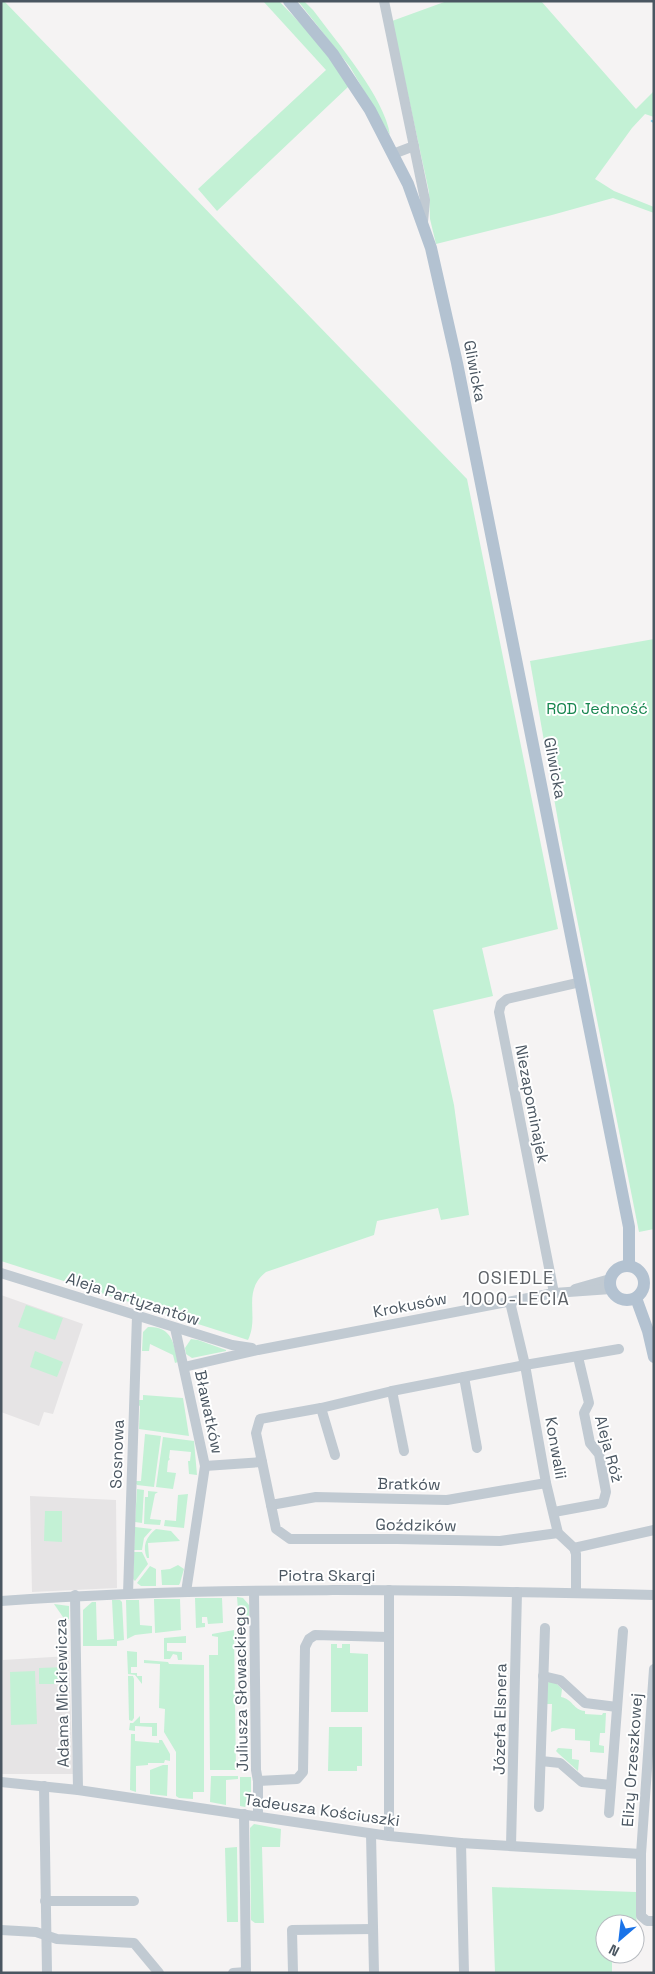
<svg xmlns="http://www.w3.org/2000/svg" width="655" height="1974" viewBox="0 0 655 1974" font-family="'Space Grotesk',sans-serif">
	<rect width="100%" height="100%" fill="#f5f3f3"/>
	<g fill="#e6e4e5">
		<polygon points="1,1295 83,1324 53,1414 44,1412 39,1426 1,1412"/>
		<polygon points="30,1496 116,1500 117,1588 32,1592"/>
		<polygon points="69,1656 73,1774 2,1774 3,1660"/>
	</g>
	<g fill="#c3f1d5">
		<path d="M1,1H4L467,479L558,929L482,948L493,996L433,1010L454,1105L469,1215L441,1220L438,1208L377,1221L374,1235L266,1272C241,1292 260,1315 248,1340L1,1261Z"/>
		<polygon points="263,1 279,1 319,43 349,86 217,211 198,189 326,70"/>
		<path d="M298,1H304L313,10C336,41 385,98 390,135L350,67Z"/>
		<polygon points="447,1 541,1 636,109 654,91 654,117 645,114 632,128 595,179 614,191 654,207 654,213 613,198 552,215 436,244 430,219 429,192 392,21"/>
		<polygon points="654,639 654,1229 639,1232 561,838 530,661"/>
		<polygon points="26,1305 63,1318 55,1340 18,1327"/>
		<path d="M148,1327C172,1326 174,1344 178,1362L175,1363L173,1355L150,1344L149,1351H142L143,1332Z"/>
		<polygon points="191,1339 198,1340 226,1350 226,1351 192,1358 186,1354 185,1348"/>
		<polygon points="35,1351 63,1362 57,1377 30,1367"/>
		<polygon points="143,1395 183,1398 189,1436 139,1429 140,1406 138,1405 139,1400 143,1400"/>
		<polygon points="145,1434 161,1436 154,1487 137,1485 134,1481 141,1481"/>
		<polygon points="163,1437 194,1441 197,1475 189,1474 188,1461 190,1461 191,1452 170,1450 169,1458 170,1459 168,1461 167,1472 176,1473 173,1489 156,1487"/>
		<polygon points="137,1489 144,1490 142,1523 135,1522"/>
		<polygon points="148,1491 158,1492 155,1494 150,1519 161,1520 160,1525 144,1524 145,1497 148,1497"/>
		<polygon points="188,1494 184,1528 164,1526 165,1520 176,1521 178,1495"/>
		<polygon points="45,1511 62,1511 62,1542 44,1541"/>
		<polygon points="135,1527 152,1529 144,1538 142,1550 134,1550"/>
		<path d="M156,1529L171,1531L180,1541L148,1543L149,1558H147C142,1546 146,1537 156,1529Z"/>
		<polygon points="134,1552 142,1552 148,1564 135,1581 133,1579"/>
		<polygon points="178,1565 184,1569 180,1583 179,1585 162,1585 161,1570 170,1569"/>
		<polygon points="150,1566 156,1569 156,1586 141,1586 137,1583"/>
		<polygon points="237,1597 243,1598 249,1605 249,1622 239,1622"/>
		<polygon points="195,1598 222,1598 223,1623 208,1624 207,1617 202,1617 202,1623 205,1623 205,1627 196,1628"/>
		<polygon points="154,1599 180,1599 181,1630 155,1633"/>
		<polygon points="112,1600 120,1600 122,1602 124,1640 117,1641 117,1646 83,1646 83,1610 92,1602 96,1602 97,1640 114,1639"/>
		<polygon points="126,1600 139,1600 140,1625 152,1626 152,1633 135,1635 127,1639"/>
		<polygon points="54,1604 69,1606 69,1619 65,1620"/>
		<polygon points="234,1630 236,1770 210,1770 209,1655 218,1655 218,1637 212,1636 212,1634"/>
		<polygon points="186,1636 186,1643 167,1643 167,1651 182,1652 182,1660 178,1660 177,1655 173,1654 170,1659 164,1659 164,1638"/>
		<polygon points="331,1644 337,1644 337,1648 342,1648 342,1644 350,1644 350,1653 368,1654 368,1712 331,1712"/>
		<polygon points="127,1651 137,1652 137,1667 131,1667 131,1673 137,1673 137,1676 142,1676 142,1684 135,1675 128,1674"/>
		<polygon points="144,1660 168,1662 169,1664 204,1665 204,1792 193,1792 193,1799 179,1798 176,1796 176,1752 164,1732 165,1709 159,1708 160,1664 144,1663"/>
		<polygon points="67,1667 67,1684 39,1684 39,1668"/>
		<polygon points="35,1671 37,1724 11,1725 10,1672"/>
		<polygon points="128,1676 133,1676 134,1679 134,1718 132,1721 129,1720"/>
		<path d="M553,1680L562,1689L561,1697C573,1699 573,1710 585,1711V1714L602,1715L603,1713H606L605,1733H600L599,1745L604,1746V1753L590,1752V1741L575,1740V1729L562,1728L551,1732L552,1704H544L545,1684Z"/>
		<polygon points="140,1716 140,1723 157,1723 157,1736 152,1736 152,1727 135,1726 135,1731 129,1730 130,1723 133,1723"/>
		<polygon points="329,1727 362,1727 362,1766 357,1766 357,1771 328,1771"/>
		<polygon points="131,1734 135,1734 135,1741 159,1743 159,1740 162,1740 170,1754 170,1761 165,1760 164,1763 148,1763 148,1765 136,1766 136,1792 130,1790"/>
		<polygon points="558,1748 572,1749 572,1759 579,1760 578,1771 559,1754 556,1751"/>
		<polygon points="163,1765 168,1765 167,1796 150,1794 150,1770"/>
		<polygon points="211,1776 238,1776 238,1779 226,1780 226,1805 210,1802"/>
		<polygon points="240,1777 251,1777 251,1799 245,1807 240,1806"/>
		<polygon points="254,1824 281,1829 280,1847 262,1847 264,1923 255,1923 251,1920 250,1828"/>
		<polygon points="237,1847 238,1922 227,1922 225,1848"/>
		<polygon points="492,1887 636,1892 637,1947 635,1947 635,1924 605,1924 605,1954 612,1954 612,1973 495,1973"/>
	</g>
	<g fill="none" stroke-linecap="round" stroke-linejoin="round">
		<polyline stroke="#90daee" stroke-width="2.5" points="652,121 654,122"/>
		<g stroke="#c1cad2" stroke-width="10">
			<polyline points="384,1 425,200 423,222"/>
			<polyline points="393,154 414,146"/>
			<polyline points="1,1273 232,1345 252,1348"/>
			<polyline points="575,1289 610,1279"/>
			<polyline points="554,1293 499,1012 501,1004 507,999 581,982"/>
			<polyline points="510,1302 525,1365 546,1483 558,1533 574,1548 576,1554 576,1593"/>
			<polyline points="175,1328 205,1466 186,1592"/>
			<polyline points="184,1367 258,1350 554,1293 611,1289"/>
			<polyline points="464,1377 477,1448"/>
			<polyline points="392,1391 404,1451"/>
			<polyline points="321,1408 335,1455"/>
			<polyline points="205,1466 262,1462"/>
			<polyline points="271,1505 316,1497 447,1500 546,1483"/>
			<polyline points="554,1512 603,1503 606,1492 599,1454 590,1443 584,1413 589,1403 578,1357"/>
			<polyline points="558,1533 500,1541 397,1539 290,1539 276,1529 256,1433 260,1419 321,1408 392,1391 525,1365 619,1349"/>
			<polyline points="574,1548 654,1530"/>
			<polyline points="389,1590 389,1836"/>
			<polyline points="254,1591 256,1770 258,1781 258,1816"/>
			<polyline points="128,1594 137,1316"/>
			<polyline points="75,1595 78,1790"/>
			<path d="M1,1601C218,1585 436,1590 654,1595"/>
			<polyline points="654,1669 641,1854 641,1916 647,1921 654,1921"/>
			<polyline points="543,1676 560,1680 585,1703 617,1707"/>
			<polyline points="541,1761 560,1763 582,1782 611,1785"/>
			<polyline points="258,1781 297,1779 303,1772 305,1647 309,1639 315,1635 388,1637"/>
			<polyline points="1,1782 78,1790 389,1836 461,1843 641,1854"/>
			<polyline points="44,1786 47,1973"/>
			<polyline points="539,1807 545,1628"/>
			<polyline points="609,1813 623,1631"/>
			<polyline points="244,1814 246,1973"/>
			<polyline points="371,1834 374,1973"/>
			<polyline points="461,1843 464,1973"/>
			<polyline points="511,1846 517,1592"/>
			<polyline points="45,1901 134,1901"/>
			<polyline points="1,1930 36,1932 57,1939 134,1943 159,1973"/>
			<polyline points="233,1973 246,1972"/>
			<polyline points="293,1973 292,1930 373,1929"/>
		</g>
		<g stroke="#b3c2d1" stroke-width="12">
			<polyline points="289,1 333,54 370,110 408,184 431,248 457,363 629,1227 629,1265"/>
			<circle cx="627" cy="1283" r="17"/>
			<polyline points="636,1298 648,1331 654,1357"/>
		</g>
	</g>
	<g text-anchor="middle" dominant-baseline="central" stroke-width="4" stroke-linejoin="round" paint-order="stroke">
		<g font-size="16" fill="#4a5661" stroke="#fff">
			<text transform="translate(475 371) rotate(79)">Gliwicka</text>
			<text transform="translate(555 768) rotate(79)">Gliwicka</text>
			<text transform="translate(532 1104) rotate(79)">Niezapominajek</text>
			<text transform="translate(133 1299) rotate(18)">Aleja Partyzantów</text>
			<text transform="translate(410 1305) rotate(-11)">Krokusów</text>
			<text transform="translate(209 1412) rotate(78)">Bławatków</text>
			<text transform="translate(556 1448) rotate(80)">Konwalii</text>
			<text transform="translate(609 1449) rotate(75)">Aleja Róż</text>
			<text transform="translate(117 1454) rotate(-88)">Sosnowa</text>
			<text transform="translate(409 1484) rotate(1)">Bratków</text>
			<text transform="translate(416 1525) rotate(1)">Goździków</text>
			<text x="327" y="1575">Piotra Skargi</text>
			<text transform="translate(241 1689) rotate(-91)">Juliusza Słowackiego</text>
			<text transform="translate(62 1693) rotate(-91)">Adama Mickiewicza</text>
			<text transform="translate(500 1719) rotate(-89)">Józefa Elsnera</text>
			<text transform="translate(632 1760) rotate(-86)">Elizy Orzeszkowej</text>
			<text transform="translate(322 1810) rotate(8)">Tadeusza Kościuszki</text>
		</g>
		<g font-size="16" fill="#17864f" stroke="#fff">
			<text x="597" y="708">ROD Jedność</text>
		</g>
		<g font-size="18" letter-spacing="1" fill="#5f6368" stroke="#fff">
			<text x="516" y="1277">OSIEDLE<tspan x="516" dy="21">1000-LECIA</tspan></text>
		</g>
	</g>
	<rect width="655" height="1974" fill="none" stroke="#4a5661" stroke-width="5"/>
	<g transform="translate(620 1939) rotate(208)"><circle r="24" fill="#ffffff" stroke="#b7bbc0"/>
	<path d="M0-4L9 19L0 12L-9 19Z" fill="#1a73e8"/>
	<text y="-8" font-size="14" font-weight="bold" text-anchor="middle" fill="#4a5661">N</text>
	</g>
</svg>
